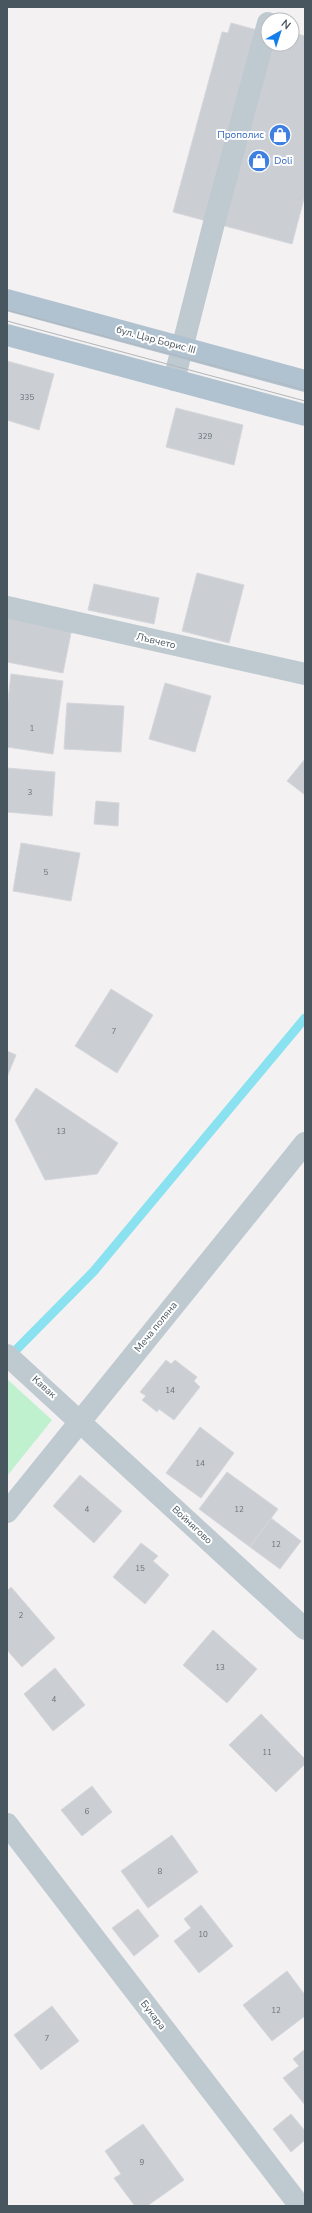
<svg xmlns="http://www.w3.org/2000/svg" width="312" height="2213" viewBox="0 0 312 2213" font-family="'Nunito Sans',sans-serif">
	<rect width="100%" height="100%" fill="#f3f1f1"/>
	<polygon fill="#bff1cf" points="7,1379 52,1420 7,1476"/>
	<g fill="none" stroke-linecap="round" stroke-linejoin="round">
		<polyline stroke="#8ae1ef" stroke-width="9" points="9,1357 94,1271 305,1018"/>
	</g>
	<g fill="#cbced3" stroke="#d5d7dc">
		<polygon points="231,23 268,33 268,44 292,44 292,40 296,41 298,34 305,36 305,195 292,244 173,212 222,32 228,33"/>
		<polygon points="7,361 54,374 39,430 7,420"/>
		<polygon points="176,408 243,425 234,465 166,447"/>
		<polygon points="197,573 244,585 229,643 182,631"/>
		<polygon points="94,584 159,598 154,624 88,610"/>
		<polygon points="7,616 72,628 63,673 7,662"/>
		<polygon points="11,674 63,681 53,754 7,747 7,709"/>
		<polygon points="165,683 211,696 195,752 149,739"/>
		<polygon points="67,703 124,706 121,752 64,749"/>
		<polygon points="305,759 305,795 287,781"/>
		<polygon points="7,768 55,772 52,816 7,812"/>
		<polygon points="96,801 119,803 118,826 94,824"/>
		<polygon points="21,843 80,853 71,901 13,891"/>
		<polygon points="111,989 153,1015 117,1073 75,1046"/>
		<polygon points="7,1051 16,1055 7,1077"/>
		<polygon points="36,1088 118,1143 97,1174 45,1180 15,1120"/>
		<polygon points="166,1360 171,1364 175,1360 197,1377 194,1381 200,1387 174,1420 159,1409 157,1412 142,1400 146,1396 140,1392"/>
		<polygon points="200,1427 234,1453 201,1498 166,1473"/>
		<polygon points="227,1472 278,1509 250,1547 199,1509"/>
		<polygon points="80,1475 122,1511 94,1543 53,1506"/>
		<polygon points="271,1518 301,1541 280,1569 250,1547"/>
		<polygon points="141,1543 158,1556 153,1561 169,1575 145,1604 113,1577"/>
		<polygon points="11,1587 55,1638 22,1667 7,1650 7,1591"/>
		<polygon points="213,1630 257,1669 227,1703 183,1665"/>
		<polygon points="55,1668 85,1705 53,1731 24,1694"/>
		<polygon points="261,1714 305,1759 305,1764 276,1792 229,1745"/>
		<polygon points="92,1786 112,1812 82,1836 61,1810"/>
		<polygon points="172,1835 198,1872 148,1908 121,1871"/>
		<polygon points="201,1905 233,1946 199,1973 174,1941 191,1928 184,1919"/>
		<polygon points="138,1909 159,1936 134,1956 112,1928"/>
		<polygon points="287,1971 305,1995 305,2016 272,2041 243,2005"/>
		<polygon points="52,2006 79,2041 41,2070 14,2035"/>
		<polygon points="305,2049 305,2105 283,2078 299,2066 293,2059"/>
		<polygon points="291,2114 305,2131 305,2140 291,2152 273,2129"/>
		<polygon points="143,2124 184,2180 147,2206 135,2206 114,2178 121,2174 105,2151"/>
	</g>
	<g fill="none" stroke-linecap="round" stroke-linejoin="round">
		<g stroke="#bec9d0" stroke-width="22">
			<polyline points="174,380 214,223 268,23"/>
			<polyline points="7,607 305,674"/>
			<polyline points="7,1355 305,1629"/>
			<polyline points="7,1512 305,1143"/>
			<polyline points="7,1824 300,2206"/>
		</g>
		<g stroke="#b0c2d0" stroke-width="22">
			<polyline points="7,300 305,381"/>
			<polyline points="7,335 305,415"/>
		</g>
		<g stroke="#b3b6bb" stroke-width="1">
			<polyline points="7,310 305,390"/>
			<polyline points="7,321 305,401"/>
		</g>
	</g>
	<defs>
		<g id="shop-disc" transform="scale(1.15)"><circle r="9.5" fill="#3f7fe0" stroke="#fff"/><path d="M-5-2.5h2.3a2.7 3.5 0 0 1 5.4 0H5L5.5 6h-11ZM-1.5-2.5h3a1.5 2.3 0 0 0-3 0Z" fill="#fff"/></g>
	</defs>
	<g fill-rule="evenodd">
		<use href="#shop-disc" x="280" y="135"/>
		<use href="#shop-disc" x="259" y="161"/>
	</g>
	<g text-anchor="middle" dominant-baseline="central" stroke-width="4" stroke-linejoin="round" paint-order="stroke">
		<g font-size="8" fill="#69747c">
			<text x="27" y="397">335</text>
			<text x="205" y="436">329</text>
			<text x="32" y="728">1</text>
			<text x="30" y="792">3</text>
			<text x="46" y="872">5</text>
			<text x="114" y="1031">7</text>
			<text x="61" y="1131">13</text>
			<text x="170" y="1390">14</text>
			<text x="200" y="1463">14</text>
			<text x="87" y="1509">4</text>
			<text x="239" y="1509">12</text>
			<text x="276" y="1544">12</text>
			<text x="140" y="1568">15</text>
			<text x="21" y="1615">2</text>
			<text x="220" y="1667">13</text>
			<text x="54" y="1699">4</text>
			<text x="267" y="1752">11</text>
			<text x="87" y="1811">6</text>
			<text x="160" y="1871">8</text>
			<text x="203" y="1934">10</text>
			<text x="276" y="2010">12</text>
			<text x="47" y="2038">7</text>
			<text x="142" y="2162">9</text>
		</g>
		<g font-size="10" fill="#366cbe" stroke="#fff" text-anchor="end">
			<text x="264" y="135">Прополис</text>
			<text x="274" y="161" text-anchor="start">Doli</text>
		</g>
		<g font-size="10" fill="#48565f" stroke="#fff">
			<text transform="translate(156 340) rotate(15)">бул. Цар Борис III</text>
			<text transform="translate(156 641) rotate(13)">Лъвчето</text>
			<text transform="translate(156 1327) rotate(-51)">Меча поляна</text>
			<text transform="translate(44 1387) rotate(42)">Кавак</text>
			<text transform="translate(192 1525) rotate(43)">Войнягово</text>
			<text transform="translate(153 2015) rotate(52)">Букара</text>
		</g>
	</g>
	<rect width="312" height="2213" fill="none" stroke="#48565f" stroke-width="16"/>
	<g transform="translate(280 32) rotate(39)"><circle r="19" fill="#ffffff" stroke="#b6bbbf"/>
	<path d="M0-3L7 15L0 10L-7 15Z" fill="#137feb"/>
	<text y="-6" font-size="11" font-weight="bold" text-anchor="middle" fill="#48565f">N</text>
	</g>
</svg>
